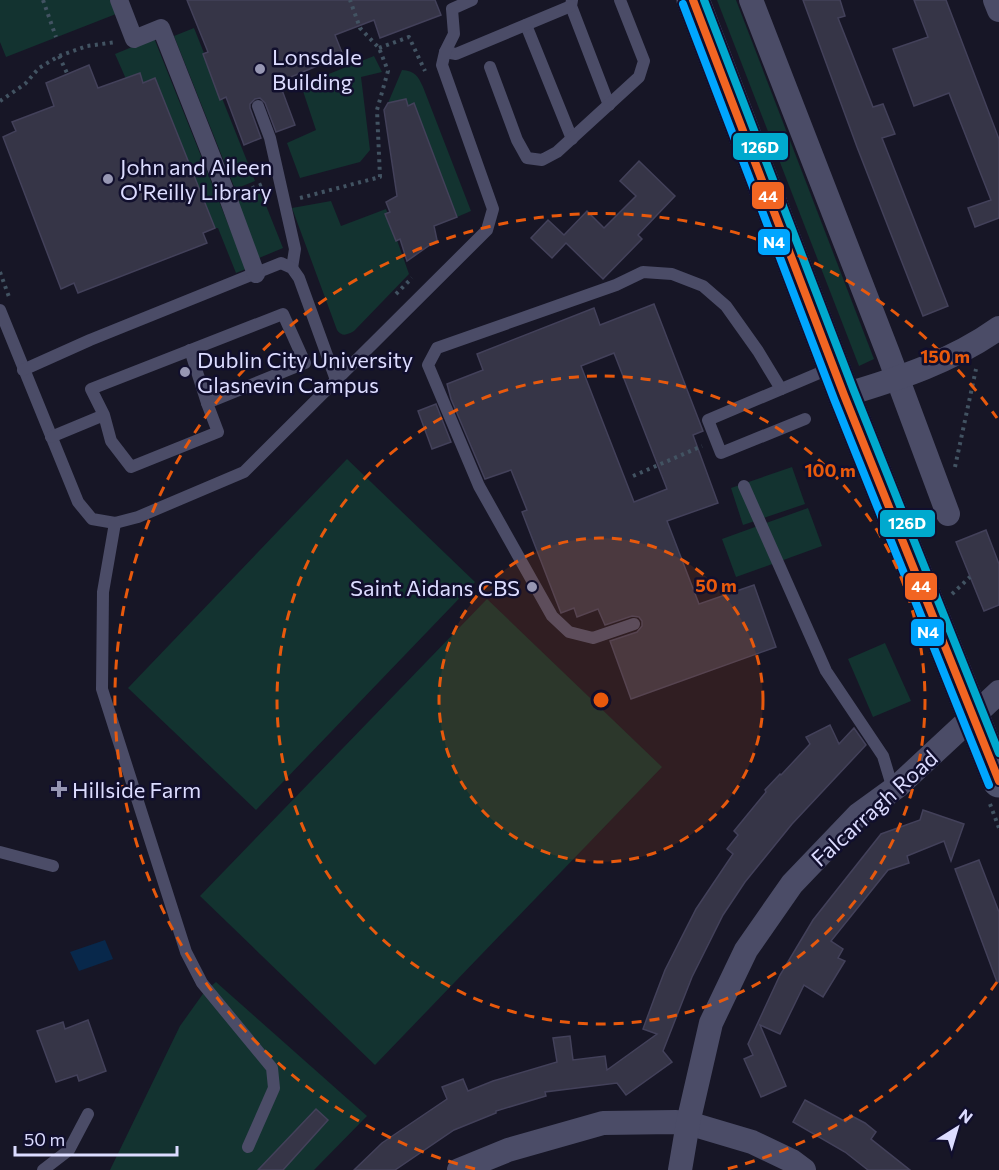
<svg xmlns="http://www.w3.org/2000/svg" width="999" height="1170" viewBox="0 0 999 1170" font-family="Commissioner,sans-serif">
	<rect width="100%" height="100%" fill="#171626"/>
	<g fill="#133330">
		<polygon points="0,0 110,0 116,14 6,57 0,42"/>
		<polygon points="717,0 736,0 874,359 859,366"/>
		<polygon points="194,28 255,181 235,189 174,36"/>
		<polygon points="154,38 246,269 236,273 218,228 215,228 155,78 143,83 139,73 126,79 115,54"/>
		<polygon points="374,56 382,72 361,77 370,150 360,162 300,178 287,143 316,130 301,85"/>
		<path d="M402,70C415,71 418,76 423,87L471,211L457,217L414,103L408,106L405,99L388,103Z"/>
		<polygon points="261,193 283,248 259,258 237,202"/>
		<path d="M331,201L341,226L386,209L409,274L354,331C347,335 342,337 337,330L292,208Z"/>
		<polygon points="347,459 475,582 256,810 128,688"/>
		<polygon points="792,467 805,504 743,525 731,488"/>
		<polygon points="808,508 822,546 736,577 722,539"/>
		<polygon points="487,599 662,767 375,1065 200,896"/>
		<polygon points="885,643 911,701 873,717 848,659"/>
		<polygon points="216,982 367,1116 314,1170 110,1170 180,1026 205,991"/>
	</g>
	<polygon fill="#08284b" points="105,940 113,959 79,971 70,952"/>
	<g fill="#363547" stroke="#43415a" stroke-width="1.5" fill-rule="evenodd">
		<polygon points="187,0 435,0 441,15 380,38 374,20 335,35 343,55 279,82 295,125 276,132 265,103 260,98 255,99 250,104 250,108 261,138 244,145 226,97 220,100 203,54 208,52"/>
		<polygon points="803,0 840,0 845,16 838,18 873,107 883,104 895,134 882,138 948,306 923,316 857,147"/>
		<polygon points="914,0 946,0 999,139 999,218 975,227 968,208 991,200 949,93 914,106 893,49 928,37"/>
		<polygon points="89,65 98,88 140,73 143,83 155,78 215,228 203,233 207,243 78,293 74,283 61,289 3,137 16,131 12,122 54,106 46,83"/>
		<polygon points="406,99 408,106 414,103 457,217 434,226 437,240 407,261 400,239 396,241 385,214 390,212 386,202 397,196 384,110 388,103"/>
		<polygon points="639,161 675,196 638,235 642,239 603,279 566,243 552,258 531,238 548,220 564,235 587,211 604,228 636,196 620,181"/>
		<path d="M654,304L703,431L693,435L718,503L667,521L699,604L754,585L776,647L631,699L610,641L637,632L642,626V621L639,617L632,616L605,625L598,609L577,617L574,608L561,613L522,512L527,510L511,470L485,479L451,399L447,384L483,370L477,354L594,308L600,325ZM614,353L667,489L634,502L581,366Z"/>
		<polygon points="436,404 451,442 432,449 418,411"/>
		<polygon points="986,530 999,564 999,605 984,611 956,542"/>
		<polygon points="830,725 839,744 854,728 866,745 792,824 745,882 723,915 692,977 663,1051 672,1062 626,1095 617,1083 545,1092 546,1096 496,1111 496,1113 454,1130 395,1170 354,1170 382,1143 447,1099 442,1087 463,1079 468,1091 493,1081 557,1062 553,1038 570,1036 573,1060 605,1056 607,1070 657,1034 643,1029 654,999 665,970 696,909 733,854 727,849 738,835 734,831 766,792 765,790 780,774 781,775 810,744 806,737"/>
		<polygon points="923,810 964,824 951,861 944,841 907,856 909,863 888,870 831,941 843,949 838,958 845,961 823,997 804,985 780,1034 760,1025 786,1086 761,1097 744,1059 753,1055 748,1044 780,975 813,920 881,834 920,820"/>
		<polygon points="979,860 999,912 999,982 997,982 955,869"/>
		<polygon points="88,1020 106,1071 79,1081 77,1075 56,1082 37,1031 63,1022 65,1029"/>
		<polygon points="805,1100 846,1122 850,1115 865,1123 876,1132 871,1139 910,1170 868,1170 845,1152 793,1122"/>
		<polygon points="316,1109 328,1120 283,1170 258,1170"/>
	</g>
	<g fill="none" stroke-linecap="round" stroke-linejoin="round">
		<g stroke="#425362" stroke-width="4" stroke-dasharray="3 4.5" stroke-linecap="butt">
			<polyline points="43,0 56,37"/>
			<polyline points="379,48 409,37 425,71"/>
			<polyline points="59,56 67,73"/>
			<polyline points="0,101 25,84 39,68 59,56 87,46 116,42"/>
			<polyline points="245,191 263,184"/>
			<polyline points="300,198 380,177 377,110 388,71 379,48 360,28 350,0"/>
			<polyline points="0,272 9,297"/>
			<polyline points="396,294 412,278"/>
			<polyline points="955,467 976,369"/>
			<polyline points="633,476 702,446"/>
			<polyline points="952,594 970,577"/>
			<polyline points="990,804 999,828"/>
		</g>
		<g stroke="#4b4c67" stroke-width="12">
			<polyline points="572,0 571,6 609,105"/>
			<polyline points="526,25 572,139"/>
			<polyline points="445,52 456,54 571,6"/>
			<polyline points="490,67 517,140 527,158 542,160 557,152 639,77 644,61 620,0"/>
			<polyline points="258,106 270,138 295,249 292,268"/>
			<polyline points="0,310 78,502 92,519 115,523 138,517 244,472 487,230 493,209 442,65 445,52 454,34 452,9 472,0"/>
			<polyline points="190,350 207,403"/>
			<polyline points="23,370 90,340 281,263 292,268 299,278 336,380"/>
			<polyline points="805,419 721,453 708,420 831,368"/>
			<polyline points="51,437 104,415 91,389 283,314 305,363 207,403 218,432 131,467 111,441 104,415"/>
			<polyline points="744,486 826,671 883,756 893,789"/>
			<polyline points="115,523 103,592 102,689 186,952 202,983 272,1068 274,1088 248,1147"/>
			<polyline points="634,624 593,638 569,632 552,616 479,486 428,365 437,348 616,285 643,272 672,274 703,286 726,306 758,351 781,389"/>
			<polyline points="0,852 53,866"/>
			<polyline points="43,1170 69,1150 88,1114"/>
		</g>
		<polyline stroke="#4b4c67" stroke-width="18" points="119,0 134,39 161,28 228,198 256,274"/>
		<g stroke="#4b4c67" stroke-width="24">
			<polyline points="751,0 888,353 948,514"/>
			<polyline points="995,0 999,10"/>
			<path d="M844,395C898,379 953,361 999,328"/>
			<polyline points="459,1170 508,1150 603,1123 675,1122 688,1123 752,1142 792,1161 804,1170"/>
			<polyline points="680,1170 688,1123 711,1023 746,950 792,884 858,815 898,786 999,692"/>
		</g>
		<polyline stroke="#4e526d" stroke-width="33" points="693,0 844,395 999,781"/>
		<g stroke="#110f2d" stroke-width="12">
			<polyline id="bus-1" points="693,0 844,395 999,781"/>
		</g>
		<g stroke="#110f2d" stroke-width="12">
			<polyline id="bus-2" points="683,4 834,399 989,785"/>
		</g>
		<g stroke="#110f2d" stroke-width="12">
			<polyline id="bus-3" points="704,0 854,391 999,753"/>
		</g>
		<use href="#bus-1" stroke="#f26522" stroke-width="8"/>
		<use href="#bus-2" stroke="#00a6ff" stroke-width="8"/>
		<use href="#bus-3" stroke="#00a9ce" stroke-width="8"/>
	</g>
	<circle cx="601" cy="700" r="162" fill="#e8590c" fill-opacity=".12"/>
	<g fill="none" stroke="#e8590c" stroke-width="3" stroke-dasharray="10 8">
		<circle cx="601" cy="700" r="162"/>
		<circle cx="601" cy="700" r="324"/>
		<path d="M997 982A486 486 0 0 1 727 1169M475 1169A486 486 0 1 1 997 418"/>
	</g>
	<g fill="#9797b3" stroke="#110f2d" stroke-width="2">
		<circle cx="260" cy="69" r="6"/>
		<circle cx="108" cy="179" r="6"/>
		<circle cx="185" cy="372" r="6"/>
		<circle cx="532" cy="587" r="6"/>
		<path d="M56 780h6v6h6v6h-6v6h-6v-6h-6v-6h6z"/>
	</g>
	<g text-anchor="middle" dominant-baseline="central" stroke-width="5" stroke-linejoin="round" paint-order="stroke">
		<g font-size="22" fill="#dcdcff" stroke="#110f2d" text-anchor="start">
			<text x="272" y="56">Lonsdale<tspan x="272" dy="25">Building</tspan></text>
			<text x="120" y="166">John and Aileen<tspan x="120" dy="25">O'Reilly Library</tspan></text>
			<text x="197" y="359">Dublin City University<tspan x="197" dy="25">Glasnevin Campus</tspan></text>
			<text x="520" y="587" text-anchor="end">Saint Aidans CBS</text>
			<text x="72" y="789">Hillside Farm</text>
		</g>
		<g font-size="22" fill="#dcdcff" stroke="#110f2d">
			<text transform="translate(874 808) rotate(-42)">Falcarragh Road</text>
		</g>
	</g>
	<circle cx="601" cy="700" r="9" fill="#e8590c" stroke="#110f2d" stroke-width="3"/>
	<g font-size="18" text-anchor="middle" font-weight="bold" fill="#e8590c" stroke="#110f2d" stroke-width="5" stroke-linejoin="round" paint-order="stroke">
		<text x="945" y="363">150 m</text>
		<text x="830" y="477">100 m</text>
		<text x="716" y="592">50 m</text>
	</g>
	<g stroke="#110f2d" stroke-width="2">
		<rect x="732" y="132" width="57" height="29" rx="6" fill="#00a9ce"/>
		<rect x="751" y="181" width="34" height="29" rx="6" fill="#f26522"/>
		<rect x="757" y="228" width="34" height="28" rx="6" fill="#00a6ff"/>
		<rect x="879" y="509" width="57" height="29" rx="6" fill="#00a9ce"/>
		<rect x="904" y="572" width="34" height="29" rx="6" fill="#f26522"/>
		<rect x="910" y="618" width="35" height="29" rx="6" fill="#00a6ff"/>
	</g>
	<g font-size="16" text-anchor="middle" font-weight="bold" fill="#fff">
		<text x="760" y="153">126D</text>
		<text x="768" y="202">44</text>
		<text x="774" y="248">N4</text>
		<text x="907" y="529">126D</text>
		<text x="921" y="592">44</text>
		<text x="928" y="638">N4</text>
	</g>
	<g transform="translate(957 1128) rotate(37)" stroke="#110f2d" stroke-width="4.5" paint-order="stroke">
	<path d="M0-4.5L10 22L0 15L-10 22Z" fill="#dcdcff"/>
	<text y="-9" font-size="16" font-weight="bold" text-anchor="middle" fill="#dcdcff">N</text>
	</g>
	<path d="M15 1146v9h162v-9" fill="none" stroke="#dcdcff" stroke-width="3"/>
	<text x="24" y="1146" font-size="18" fill="#dcdcff" stroke="#110f2d" stroke-width="4.5" paint-order="stroke">50 m</text>
</svg>
